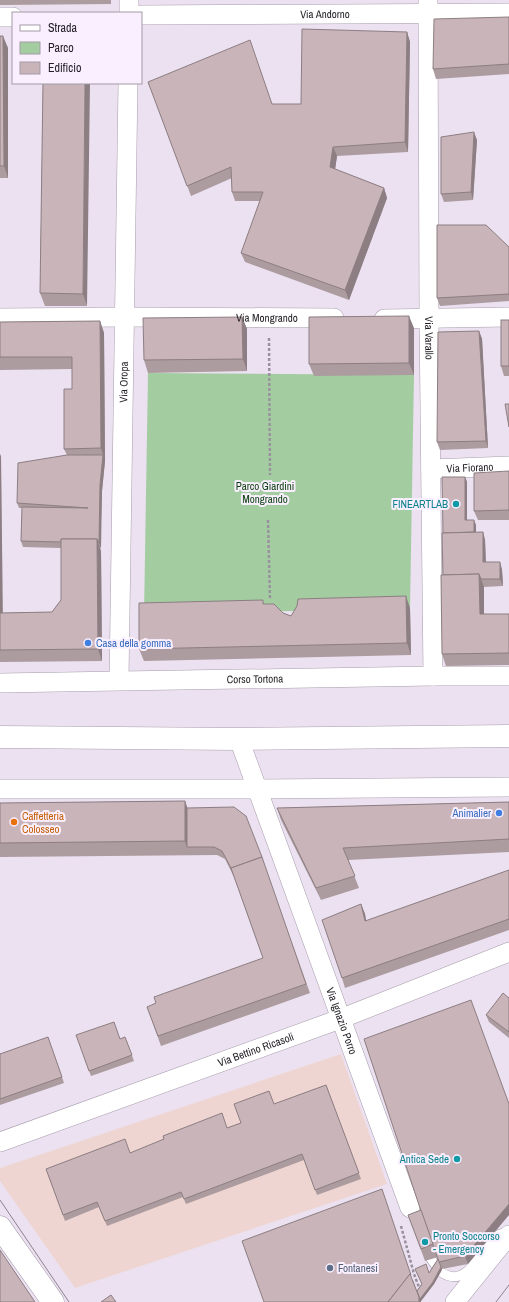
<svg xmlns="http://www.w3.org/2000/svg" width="509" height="1302" viewBox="0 0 509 1302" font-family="'Archivo Narrow',sans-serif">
	<rect width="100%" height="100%" fill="#ece1f1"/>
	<polygon fill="#efd5d1" points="341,1054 387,1184 75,1288 0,1181 0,1168"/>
	<polygon fill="#a3cda1" points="148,373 414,375 410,608 144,615"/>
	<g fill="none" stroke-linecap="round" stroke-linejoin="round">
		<g stroke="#a79dac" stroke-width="10">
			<g id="service">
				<polyline points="431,1259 436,1266"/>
				<path d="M441,1272C468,1291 480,1248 496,1236C499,1234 504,1233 508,1232"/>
			</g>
		</g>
		<g stroke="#a79dac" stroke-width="20">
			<g id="minor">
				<polyline points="129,0 129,13"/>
				<path id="s1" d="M428,0L429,319L433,676"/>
				<path id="s2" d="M141,15L509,13"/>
				<polyline points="0,17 13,17"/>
				<path id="s3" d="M0,318L124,317L334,318"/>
				<polyline points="384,319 509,317"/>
				<path id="s4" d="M431,469L509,466"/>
				<path id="s5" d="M119,680L128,83"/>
				<path id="s6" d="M0,683L433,676H509"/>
				<path id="s7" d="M239,739L410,1208"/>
				<polyline points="0,789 257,789 509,787"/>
				<path id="s8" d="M0,1142L340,1019L509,952"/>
				<polyline points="455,1302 509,1235"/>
			</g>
		</g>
		<g stroke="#a79dac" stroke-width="23">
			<polyline id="tertiary" points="0,1227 53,1302"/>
		</g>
		<g stroke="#a79dac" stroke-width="23">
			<polyline id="secondary" points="0,737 239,739 509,736"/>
		</g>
		<g stroke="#99919d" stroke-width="2.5" stroke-dasharray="3 2" stroke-linecap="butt">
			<polyline points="269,338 270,475"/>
			<polyline points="268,520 270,600"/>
			<polyline points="401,1226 414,1274 420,1290"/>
		</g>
		<use href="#service" stroke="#fff" stroke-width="9"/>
		<use href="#minor" stroke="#fff" stroke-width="19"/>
		<use href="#tertiary" stroke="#fff" stroke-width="22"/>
		<use href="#secondary" stroke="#fff" stroke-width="22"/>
		<g stroke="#8a838e" stroke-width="1">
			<polyline points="0,1200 69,1302"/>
			<polyline points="496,1302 509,1285"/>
		</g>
	</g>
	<g fill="#ac9b9f">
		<polygon points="0,0 111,0 111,4 0,5"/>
		<polygon points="509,17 509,74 436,79 433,69"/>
		<polygon points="407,32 410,42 408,152 337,156 335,169 384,188 387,198 349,300 245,262 241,253 260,201 235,201 232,192 232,178 191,196 148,82 272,104 301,104"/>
		<polygon points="0,36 8,48 8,178 0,178"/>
		<polygon points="43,83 87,306 45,306 40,293"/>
		<polygon points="477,140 473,200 444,202 441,194"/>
		<polygon points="509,247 509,301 440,306 437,298"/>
		<polygon points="242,317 247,329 247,371 148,373 144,360"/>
		<polygon points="509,320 509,376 504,376 501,366"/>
		<polygon points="100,321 104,333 105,461 102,491 100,549 101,551 102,661 0,662 0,454 1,457 2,613 52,612 61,600 61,548 23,547 21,541 22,508 19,508 17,503 67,455 64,449 72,389 72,369 0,370 0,322"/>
		<polygon points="414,328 414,375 314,376 309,364"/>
		<polygon points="479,331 482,339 488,448 440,450 437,442"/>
		<polygon points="509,471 509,520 478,520 474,511"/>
		<polygon points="465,477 467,482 467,520 476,525 476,532 483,532 485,540 486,562 500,562 502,570 503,586 483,587 484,614 509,614 509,665 446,666 442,654 443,533"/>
		<polygon points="264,604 283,613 291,616 297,606 410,608 411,655 144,661 139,649"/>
		<polygon points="185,801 187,808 246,816 310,993 161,1046 147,1007 263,958 234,877 225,859 217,855 0,857 0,803"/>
		<polygon points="509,802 509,852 348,860 359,888 321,900 281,820 277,808"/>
		<polygon points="509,870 509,930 345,988 342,978 361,904 365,914 366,921"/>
		<polygon points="509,998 509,1038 489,1022 486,1015"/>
		<polygon points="471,1000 468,1264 442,1269 434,1284 421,1301 421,1302 264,1302 413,1280 417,1291 438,1259 438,1257 425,1261 408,1215 421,1210"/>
		<polygon points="76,1035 120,1039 125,1037 134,1061 91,1076"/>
		<polygon points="48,1037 64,1083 0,1105 0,1054"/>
		<polygon points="326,1085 361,1179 317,1195 304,1160 186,1204 183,1197 107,1226 99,1207 65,1221 46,1169 130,1153 227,1128 240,1123 274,1104"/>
	</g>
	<g fill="#8c7e82">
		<polygon points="407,32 410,42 408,152 405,142"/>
		<polygon points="3,36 8,48 8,178 4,166"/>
		<polygon points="85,83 90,83 87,306 83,294"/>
		<polygon points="474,132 477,140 473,200 471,192"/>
		<polygon points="333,147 337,156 334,177 330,167"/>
		<polygon points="384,188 387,198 349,300 345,290"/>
		<polygon points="409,316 414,328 414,375 409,363"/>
		<polygon points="242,317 247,329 247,371 243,359"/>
		<polygon points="100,321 104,333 105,461 102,491 101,549 99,543 100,485 103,455 101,448"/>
		<polygon points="479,331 482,339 488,448 486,441"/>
		<polygon points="0,454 1,457 3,625 0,618"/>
		<polygon points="465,477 467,482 467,525 465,520"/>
		<polygon points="474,520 476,525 476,540 474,534"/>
		<polygon points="483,532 485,540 486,570 483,562"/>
		<polygon points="97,539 101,551 102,661 98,649"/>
		<polygon points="500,562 502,570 503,586 500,579"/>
		<polygon points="479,574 484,587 484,627 480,614"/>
		<polygon points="406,596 410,608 411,655 407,643"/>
		<polygon points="185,801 190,815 187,847 185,841"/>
		<polygon points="361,904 365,914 368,931 365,921"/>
		<polygon points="509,1204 509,1215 468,1264 465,1256"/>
		<polygon points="441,1267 442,1270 434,1284 421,1301 421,1302 419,1302 419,1297"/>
	</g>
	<g fill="#c8b4b9" stroke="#8c7e82">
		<polygon points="509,17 509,64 433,69 434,19"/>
		<polygon points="302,29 407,32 405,142 333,147 330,167 384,188 345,290 241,253 263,192 232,192 231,167 187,186 148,82 250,40 272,104 301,104"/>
		<polygon points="0,36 3,36 4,166 0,166"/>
		<polygon points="43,83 85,83 83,294 40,293"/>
		<polygon points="474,132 471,192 441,194 441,137"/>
		<polygon points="437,225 486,225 509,247 509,294 437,298"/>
		<polygon points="409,316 409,363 309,364 309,317"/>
		<polygon points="242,317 243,359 144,360 143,318"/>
		<rect x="501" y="320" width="8" height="46"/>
		<polygon points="100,321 101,448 64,449 64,389 72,389 72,357 0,357 0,322"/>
		<polygon points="479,331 486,441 437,442 438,332"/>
		<polygon points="505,404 509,404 509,427"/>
		<polygon points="67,455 103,455 100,485 99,543 97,539 61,539 61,542 21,541 22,507 88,508 17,503 18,463"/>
		<polygon points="509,471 509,510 474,511 474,473"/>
		<polygon points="442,477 465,477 465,520 474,520 474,532 443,533"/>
		<polygon points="483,532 483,562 500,562 500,579 481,579 479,574 443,575 442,533"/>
		<polygon points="61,539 97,539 98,649 0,650 0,613 52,612 61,600"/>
		<polygon points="479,574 480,614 509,614 509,653 442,654 441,575"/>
		<polygon points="406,596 407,643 139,649 139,603 263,600 263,604 274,604 283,613 291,616 297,606 298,599"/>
		<polygon points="185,801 185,841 0,843 0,803"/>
		<polygon points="509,802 509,839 343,848 355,876 316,888 277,808"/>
		<polygon points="234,807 246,816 262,857 231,868 232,870 222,851 214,847 187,847 187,808"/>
		<polygon points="262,857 306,984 158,1036 147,1007 156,1003 154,997 263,958 231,868"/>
		<polygon points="509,870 509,919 342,978 322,920 361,904 365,921"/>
		<polygon points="503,993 509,998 509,1032 486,1015"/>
		<polygon points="471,1000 509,1104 509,1204 465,1256 439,1262 422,1214 364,1039"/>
		<polygon points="114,1022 120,1039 125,1037 132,1055 89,1071 76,1035"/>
		<polygon points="48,1037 62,1077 0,1099 0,1054"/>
		<polygon points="326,1085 359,1173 315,1190 302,1154 184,1199 181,1192 105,1221 97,1202 63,1215 46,1169 125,1139 130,1153 164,1139 163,1136 222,1113 227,1128 241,1123 234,1104 269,1091 274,1104"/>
		<polygon points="382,1189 411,1275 410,1274 388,1302 264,1302 242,1241"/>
		<polygon points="421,1210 433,1244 421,1249 408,1215"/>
		<polygon points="0,1250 35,1302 0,1302"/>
		<polygon points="438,1259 441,1267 433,1282 420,1299 417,1291 422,1284 415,1269 426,1264 429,1273"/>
		<polygon points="410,1274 419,1297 419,1302 388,1302"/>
		<polygon points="111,1295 116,1302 101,1302"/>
	</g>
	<g fill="#0f9aa8" stroke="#faeffe" stroke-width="1.5">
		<circle cx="456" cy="504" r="4"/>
		<circle cx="457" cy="1159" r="4"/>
		<circle cx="425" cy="1242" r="4"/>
	</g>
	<g fill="#3f7fe0" stroke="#faeffe" stroke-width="1.5">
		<circle cx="88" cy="643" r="4"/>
		<circle cx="499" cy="813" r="4"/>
	</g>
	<circle fill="#e8710a" stroke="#faeffe" stroke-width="1.5" cx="14" cy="822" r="4"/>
	<circle fill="#5c6f8a" stroke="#faeffe" stroke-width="1.5" cx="330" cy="1268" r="4"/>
	<g text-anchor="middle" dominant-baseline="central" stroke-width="4" stroke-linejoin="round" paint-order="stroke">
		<g font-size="11" fill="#211d23" stroke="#faeffe">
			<text stroke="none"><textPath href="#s2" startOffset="184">Via Andorno</textPath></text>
			<text stroke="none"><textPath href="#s3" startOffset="267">Via Mongrando</textPath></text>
			<text stroke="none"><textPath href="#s1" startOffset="338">Via Varallo</textPath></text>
			<text stroke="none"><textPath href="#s5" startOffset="298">Via Oropa</textPath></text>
			<text stroke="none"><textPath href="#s4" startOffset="39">Via Fiorano</textPath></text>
			<text stroke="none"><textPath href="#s6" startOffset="255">Corso Tortona</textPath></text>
			<text stroke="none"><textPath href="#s7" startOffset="300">Via Ignazio Porro</textPath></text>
			<text stroke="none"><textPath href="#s8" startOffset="272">Via Bettino Ricasoli</textPath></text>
		</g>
		<g font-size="11" fill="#093e0c" stroke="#faeffe">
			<text x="265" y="486">Parco Giardini<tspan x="265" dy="13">Mongrando</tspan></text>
		</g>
		<g font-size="11" fill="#0d838f" stroke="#faeffe" text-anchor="end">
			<text x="448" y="504">FINEARTLAB</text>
			<text x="449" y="1159">Antica Sede</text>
			<text x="433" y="1236" text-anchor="start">Pronto Soccorso<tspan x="433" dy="13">- Emergency</tspan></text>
		</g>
		<g font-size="11" fill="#366cbe" stroke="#faeffe" text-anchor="start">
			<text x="96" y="643">Casa della gomma</text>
			<text x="491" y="813" text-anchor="end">Animalier</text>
		</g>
		<g font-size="11" fill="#c56008" stroke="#faeffe" text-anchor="start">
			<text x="22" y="816">Caffetteria<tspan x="22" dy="13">Colosseo</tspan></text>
		</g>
		<g font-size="11" fill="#4e5e75" stroke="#faeffe" text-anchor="start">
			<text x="338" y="1268">Fontanesi</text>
		</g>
	</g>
	<rect x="12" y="12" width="130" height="72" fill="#faeffe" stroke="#a39ba6"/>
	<rect x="20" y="25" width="20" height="6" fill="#ffffff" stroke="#a39ba6"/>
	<text x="48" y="32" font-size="12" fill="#211d23">Strada</text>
	<rect x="20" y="42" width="20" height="12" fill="#a3cda1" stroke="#a39ba6"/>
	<text x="48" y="52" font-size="12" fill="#211d23">Parco</text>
	<rect x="20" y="62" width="20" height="12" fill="#c8b4b9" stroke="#a39ba6"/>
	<text x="48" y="72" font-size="12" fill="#211d23">Edificio</text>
</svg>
